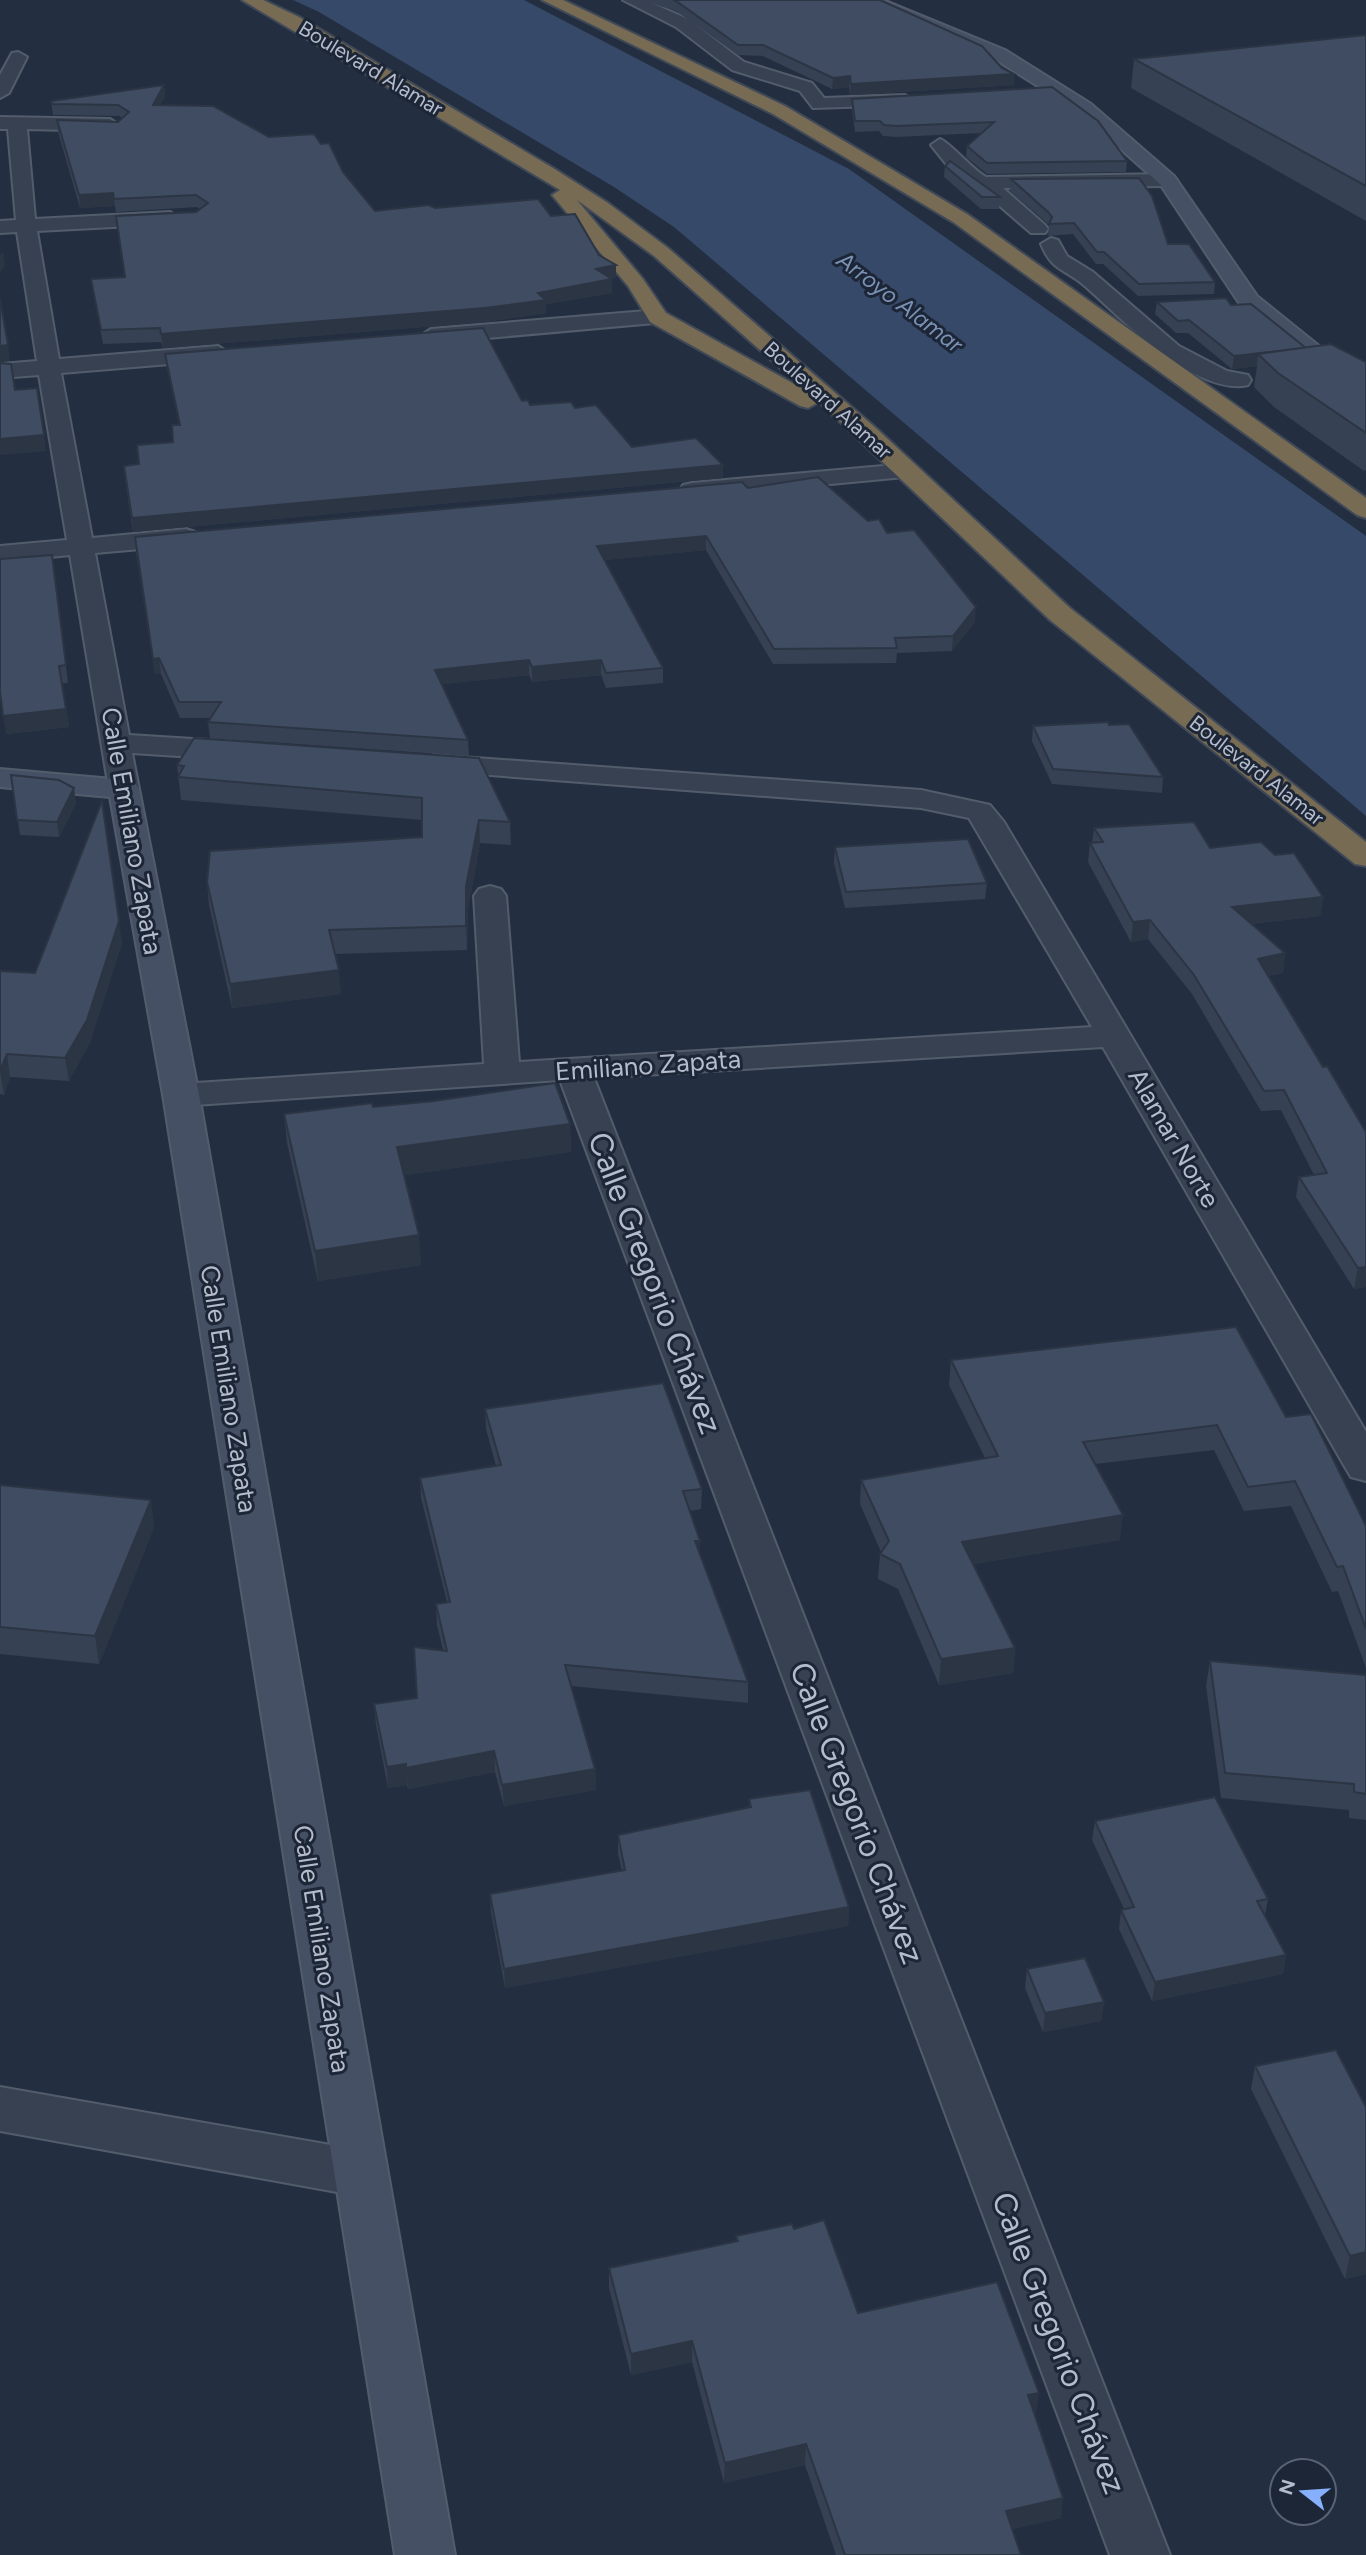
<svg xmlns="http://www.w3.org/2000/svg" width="1366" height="2555" viewBox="0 0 1366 2555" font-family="Figtree,sans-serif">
	<rect width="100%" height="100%" fill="#232f41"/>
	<polygon fill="#364969" points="293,0 524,0 849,169 1366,536 1366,816 674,227 614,187 319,12"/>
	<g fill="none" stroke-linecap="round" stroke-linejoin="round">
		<g stroke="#535c6b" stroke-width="4">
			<g id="street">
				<polygon points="623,0 644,0 688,19 744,62 812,83 824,98 905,95 914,100 905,105 813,108 800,91 732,70 676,27"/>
				<polygon points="18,52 27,57 9,93 0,98 0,75 12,53"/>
				<polygon points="0,117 110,119 119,125 110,131 27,129 35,219 170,212 180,218 170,224 37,231 59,359 218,346 229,353 218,360 61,373 92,538 186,529 195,532 199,537 195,542 186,545 95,553 129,735 241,742 251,745 256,751 251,757 241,760 132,753 139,789 135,795 124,798 113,795 109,789 70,555 0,562 0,546 67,540 39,375 0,378 0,364 37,361 17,232 0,233 0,221 16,220 8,129 0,129"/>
				<path d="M940,139C949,142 972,169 986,177L1167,174L1177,180L1167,186L1003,188L1045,225L1048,229L1045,233H1031L987,195L954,174L931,145Z"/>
				<path d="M1051,238L1058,240L1067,256L1093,272L1179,346L1227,371L1248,375L1251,380L1248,385C1197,397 1121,318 1086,287C1065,268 1053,273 1041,244Z"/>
				<polygon points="658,310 669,317 666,322 431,343 420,336 431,329"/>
				<polygon points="906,464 915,466 918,471 915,476 692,497 683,495 680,490 683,485 692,483"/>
				<polygon points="434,755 921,790 990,805 1004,822 1366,1432 1366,1481 1351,1477 1345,1467 1103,1047 594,1078 1170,2555 1110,2555 560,1080 181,1106 169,1102 163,1095 169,1088 181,1084 484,1064 474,896 479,889 490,886 501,889 506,896 519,1062 1092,1027 969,818 921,808 424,770 419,764 424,758"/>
				<polygon points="0,2087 359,2150 378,2157 386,2173 378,2189 359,2196 0,2131"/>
			</g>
		</g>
		<g stroke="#535c6b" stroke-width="4">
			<g id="secondary">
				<polygon points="861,0 883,0 1005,50 1091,104 1174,176 1257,296 1339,362 1366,379 1366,396 1323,372 1241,306 1160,184 1079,112 993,58"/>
				<polygon points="0,769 124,780 135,783 139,789 199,1095 455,2555 395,2555 163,1095 110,797 0,787"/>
			</g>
		</g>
		<g stroke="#404958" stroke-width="4">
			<g id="highway">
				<path d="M242,0H263L299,17L553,168L608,203L668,248L877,429L1070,608L1366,842V866L1355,864L1050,620L819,402L808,408L800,406L650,322L628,286L552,195L560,190ZM577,200L654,256L805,390L666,313L643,279Z"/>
				<polygon points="542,0 563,0 785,106 967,214 1366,498 1366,518 1357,515 953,222 773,114"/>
			</g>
		</g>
		<use href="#street" fill="#384151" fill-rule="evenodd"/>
		<use href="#secondary" fill="#455064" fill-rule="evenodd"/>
		<use href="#highway" fill="#776b54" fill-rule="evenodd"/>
	</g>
	<g fill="#364153">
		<polygon points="640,0 880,0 1014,74 1014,85 850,95 849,87 832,89 763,56 738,55 676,11"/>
		<polygon points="1366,35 1366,221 1131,88 1134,59"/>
		<polygon points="164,85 165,97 160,105 269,137 343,172 375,211 435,208 551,216 599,255 616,265 616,278 611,279 612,293 546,304 546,313 485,322 163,348 161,342 103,344 91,279 125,277 200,209 197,207 116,212 115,206 80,208 58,132 57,120 118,122 122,118 119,116 53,115 51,101"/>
		<polygon points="1052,87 1127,161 1126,172 987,174 966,157 967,146 982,133 896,137 883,136 879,131 855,132 852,110 852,99"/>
		<polygon points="945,166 1000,197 999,209 981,209 944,177"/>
		<polygon points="1011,179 1168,244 1215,282 1214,294 1138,296 1103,264 1096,264 1073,234 1048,236 1049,226 1047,223 1010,191"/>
		<polygon points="1157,302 1306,348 1366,362 1366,470 1364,471 1274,407 1254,387 1257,366 1232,369 1188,333 1176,333 1155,314"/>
		<polygon points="165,354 522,401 530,405 575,408 632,447 723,478 133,532 125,479 139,464 173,442 179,425 167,367"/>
		<polygon points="748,488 868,521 887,533 975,622 952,651 897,653 896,663 773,664 706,550 605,560 663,668 663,683 606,688 601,675 532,682 529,675 442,684 468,740 469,756 210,738 208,722 211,718 180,718 161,674 155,674 136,552"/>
		<polygon points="52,555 68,683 62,683 69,727 6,734"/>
		<polygon points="1109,725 1163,777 1162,793 1052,784 1032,741 1033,726"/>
		<polygon points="479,758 510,822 511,845 480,843 468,909 467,950 335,954 341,994 232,1008 209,905 207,882 422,837 422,820 181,800 177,765"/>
		<polygon points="11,775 76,803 59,837 20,835"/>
		<polygon points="1094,828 1210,848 1275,855 1323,897 1320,916 1251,924 1285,953 1283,973 1268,976 1366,1287 1354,1289 1296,1197 1299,1177 1314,1175 1281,1110 1261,1111 1192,994 1148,939 1131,942 1088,862 1090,843 1092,843"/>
		<polygon points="835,847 987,883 985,899 845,908 834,863"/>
		<polygon points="122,943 90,1042 69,1081 10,1077 4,1095 0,1094 0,971 35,973"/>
		<polygon points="373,1107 570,1124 571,1152 404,1175 421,1265 318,1281 287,1143 284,1114"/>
		<polygon points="951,1360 1286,1417 1366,1526 1366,1668 1338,1591 1332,1592 1291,1506 1244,1511 1214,1450 1095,1464 1120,1540 973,1564 1015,1648 1013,1673 939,1685 898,1589 878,1579 880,1554 881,1552 860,1504 861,1480 985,1458 949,1385"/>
		<polygon points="485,1409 702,1489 701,1509 690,1511 700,1541 700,1554 748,1682 748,1703 571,1686 595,1769 596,1790 504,1806 495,1772 408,1789 407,1785 388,1788 376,1725 374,1704 417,1698 443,1650 437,1625 436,1604 447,1602 421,1498 420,1478 496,1466 486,1429"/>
		<polygon points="0,1485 154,1527 99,1664 0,1654"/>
		<polygon points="1210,1661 1366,1675 1366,1820 1349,1818 1349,1810 1221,1798 1206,1686"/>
		<polygon points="749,1799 849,1907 848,1926 505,1988 491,1913 490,1894 622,1871 618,1854 618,1835 749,1808"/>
		<polygon points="1095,1821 1268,1899 1265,1915 1286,1955 1283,1974 1152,2001 1119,1929 1121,1910 1124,1909 1092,1840"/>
		<polygon points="1027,1969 1104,2002 1101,2021 1043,2032 1025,1988"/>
		<polygon points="1255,2066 1366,2107 1366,2274 1345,2279 1251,2089"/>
		<polygon points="794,2229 858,2313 1036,2413 1034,2414 1061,2518 1012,2529 1021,2555 836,2555 805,2465 724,2483 692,2362 631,2375 609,2288 609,2268 736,2242 736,2236"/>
	</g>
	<g fill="#2c3544">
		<polygon points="1014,74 1014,85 850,95 851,84"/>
		<polygon points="850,76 849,87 832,89 833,78"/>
		<polygon points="164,85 165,97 154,117 153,105"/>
		<polygon points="113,193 115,206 80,208 79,195"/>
		<polygon points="3,251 5,266 0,273 0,256"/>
		<polygon points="616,265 616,278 596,282 596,269"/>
		<polygon points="612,279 612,293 546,304 546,313 485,322 163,348 161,334 538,293"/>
		<polygon points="8,345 10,361 0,362 0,346"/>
		<polygon points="1307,348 1258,354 1257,366 1232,369 1234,356"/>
		<polygon points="44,435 46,451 0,455 0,439"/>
		<polygon points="723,465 723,478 133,532 132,518"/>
		<polygon points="706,536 706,550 598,561 597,546"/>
		<polygon points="976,607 975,622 952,651 953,636"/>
		<polygon points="159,658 161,674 155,674 153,659"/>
		<polygon points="529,660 529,675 435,685 435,670"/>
		<polygon points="601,660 601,675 532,682 532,667"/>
		<polygon points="66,709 69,727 6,734 3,716"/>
		<polygon points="74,788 76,803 59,837 57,822"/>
		<polygon points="479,820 480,843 468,909 467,950 466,926 466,886"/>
		<polygon points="1323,897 1320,916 1229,926 1232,907"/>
		<polygon points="1150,920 1148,939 1131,942 1133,922"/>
		<polygon points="119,921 122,943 90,1042 69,1081 65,1058"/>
		<polygon points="1285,953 1283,973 1255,978 1258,959"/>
		<polygon points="339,970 341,994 232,1008 230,984"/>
		<polygon points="7,1054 10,1077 4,1095 0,1071"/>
		<polygon points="570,1124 571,1152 399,1176 397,1147"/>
		<polygon points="419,1235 421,1265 318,1281 315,1251"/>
		<polygon points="1366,1267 1366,1287 1354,1289 1358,1268"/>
		<polygon points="151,1500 154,1527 99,1664 95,1636"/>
		<polygon points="1123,1515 1120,1540 960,1566 962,1542"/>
		<polygon points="695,1541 700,1541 700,1561"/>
		<polygon points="1015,1648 1013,1673 939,1685 941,1659"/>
		<polygon points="494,1751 495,1772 408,1789 406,1768"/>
		<polygon points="406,1764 407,1785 388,1788 387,1767"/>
		<polygon points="595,1769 596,1790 504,1806 502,1785"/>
		<polygon points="849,1907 848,1926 505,1988 504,1969"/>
		<polygon points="1286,1955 1283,1974 1152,2001 1155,1982"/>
		<polygon points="1104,2002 1101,2021 1043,2032 1045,2013"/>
		<polygon points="1366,2252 1366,2274 1345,2279 1350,2256"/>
		<polygon points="692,2341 692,2362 631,2375 631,2354"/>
		<polygon points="1039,2393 1036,2413 1025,2416 1028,2395"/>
		<polygon points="806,2444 805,2465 724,2483 725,2463"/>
		<polygon points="1063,2498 1061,2518 1004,2531 1006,2511"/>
	</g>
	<g fill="#3f4c61" stroke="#2c3544" stroke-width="2">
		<polygon points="673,0 880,0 982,46 1002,68 1014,74 851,84 850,76 833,78 763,45 738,45 676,1"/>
		<polygon points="1366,35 1366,186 1134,59"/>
		<polygon points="164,85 153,105 213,106 269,137 314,134 321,144 329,143 343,172 375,211 429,205 435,208 538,199 551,216 575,214 599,255 616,265 596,269 612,279 538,293 546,300 485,308 161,334 160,328 101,330 91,279 125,277 116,216 196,212 208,203 196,195 114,199 113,193 79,195 57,120 118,122 129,112 118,105 52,104 51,101"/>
		<polygon points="1052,87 1098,121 1127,161 987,163 967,146 994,122 897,126 884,125 880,121 855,121 852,99"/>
		<polygon points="950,161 1000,197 982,197 945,166"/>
		<polygon points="1139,178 1152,196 1168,244 1189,244 1215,282 1139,284 1104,252 1097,252 1074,223 1049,224 1052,217 1048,212 1011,179"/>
		<polygon points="1226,298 1231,305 1251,304 1306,348 1234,356 1189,320 1178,321 1157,302"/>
		<polygon points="0,299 8,345 0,346"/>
		<polygon points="483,328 522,401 528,400 530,405 571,402 575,408 596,405 632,447 696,438 723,465 132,518 124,466 139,464 137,445 173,442 172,425 180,425 165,354"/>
		<polygon points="1331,344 1366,362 1366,433 1278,373 1258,354"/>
		<polygon points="0,363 11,364 15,390 37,388 44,435 0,439"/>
		<polygon points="818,477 868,521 879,519 887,533 914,530 976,607 953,636 895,638 897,648 774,649 706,536 597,546 663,668 606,673 601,660 532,667 529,660 435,670 468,740 208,722 221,702 179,702 159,658 153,659 135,537 742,482 748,488"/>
		<polygon points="52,555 66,665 59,666 66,709 3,716 0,691 0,559"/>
		<polygon points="1108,722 1109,725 1129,724 1163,777 1053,769 1033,726"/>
		<polygon points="194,738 479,758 510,822 479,820 466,886 466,926 329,930 339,970 230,984 207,882 210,851 422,837 422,798 178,777 184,766 177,765"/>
		<polygon points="11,775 59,780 74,788 57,822 17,820"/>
		<polygon points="102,801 119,921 87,1020 65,1058 7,1054 0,1071 0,971 35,973"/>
		<polygon points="1194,822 1210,848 1261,842 1275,855 1294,853 1323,897 1232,907 1285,953 1258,959 1323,1067 1327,1066 1366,1132 1366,1267 1358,1268 1299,1177 1327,1173 1284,1090 1264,1091 1194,975 1150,920 1133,922 1090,843 1103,842 1094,828"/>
		<polygon points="968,839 987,883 846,892 835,847"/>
		<polygon points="555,1083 570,1124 397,1147 419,1235 315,1251 284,1114 372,1103 373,1107 434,1101"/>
		<polygon points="1236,1327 1286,1417 1311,1414 1366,1526 1366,1629 1343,1566 1337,1567 1295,1481 1248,1487 1217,1425 1083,1442 1123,1515 962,1542 1015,1648 941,1659 900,1564 880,1554 889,1541 861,1480 998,1456 951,1360"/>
		<polygon points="663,1383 702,1489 683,1491 700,1541 695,1541 748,1682 565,1665 595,1769 502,1785 494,1751 406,1768 406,1764 387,1767 374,1704 417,1698 414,1647 447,1651 436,1604 450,1602 420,1478 501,1465 485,1409"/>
		<polygon points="0,1485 151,1500 95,1636 0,1627"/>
		<polygon points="1210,1661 1366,1675 1366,1794 1354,1792 1354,1784 1225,1773"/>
		<polygon points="810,1790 849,1907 504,1969 490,1894 625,1870 618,1835 751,1807 749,1799"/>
		<polygon points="1215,1797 1268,1899 1257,1901 1286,1955 1155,1982 1121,1910 1134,1907 1095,1821"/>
		<polygon points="1085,1958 1104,2002 1045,2013 1027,1969"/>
		<polygon points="1336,2050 1366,2107 1366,2252 1350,2256 1255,2066"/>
		<polygon points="824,2220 858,2313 997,2282 1039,2393 1028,2395 1063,2498 1006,2511 1021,2555 845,2555 806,2444 725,2463 692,2341 631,2354 609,2268 738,2241 736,2236 792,2224 794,2229"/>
	</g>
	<g text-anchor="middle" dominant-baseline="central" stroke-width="6" stroke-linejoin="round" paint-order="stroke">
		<g font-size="21" fill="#b4bccb" stroke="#1c2636">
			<text transform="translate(371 68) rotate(31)">Boulevard Alamar</text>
			<text transform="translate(828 400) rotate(42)">Boulevard Alamar</text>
			<text transform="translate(1257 770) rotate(38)">Boulevard Alamar</text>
		</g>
		<g font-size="23" font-style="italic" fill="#7a91b4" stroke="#1c2636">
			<text transform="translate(900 302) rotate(37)">Arroyo Alamar</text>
		</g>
		<g font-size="26" fill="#b4bccb" stroke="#1c2636">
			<text transform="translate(132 831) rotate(80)">Calle Emiliano Zapata</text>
			<text transform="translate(648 1065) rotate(-4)">Emiliano Zapata</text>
			<text transform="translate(1174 1138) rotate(60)">Alamar Norte</text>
			<text transform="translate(229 1389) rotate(81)">Calle Emiliano Zapata</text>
			<text transform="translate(322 1949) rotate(81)">Calle Emiliano Zapata</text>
		</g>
		<g font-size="32" fill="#b4bccb" stroke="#1c2636">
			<text transform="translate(655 1283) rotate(69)">Calle Gregorio Chávez</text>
			<text transform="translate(857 1813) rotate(69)">Calle Gregorio Chávez</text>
			<text transform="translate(1059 2343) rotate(69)">Calle Gregorio Chávez</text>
		</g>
	</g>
	<g transform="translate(1303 2492) rotate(287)"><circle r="33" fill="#1c2636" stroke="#596272" stroke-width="2"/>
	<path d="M0-5L12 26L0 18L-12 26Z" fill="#86b0fe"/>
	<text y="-10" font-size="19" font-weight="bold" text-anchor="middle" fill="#b4bccb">N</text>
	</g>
</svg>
